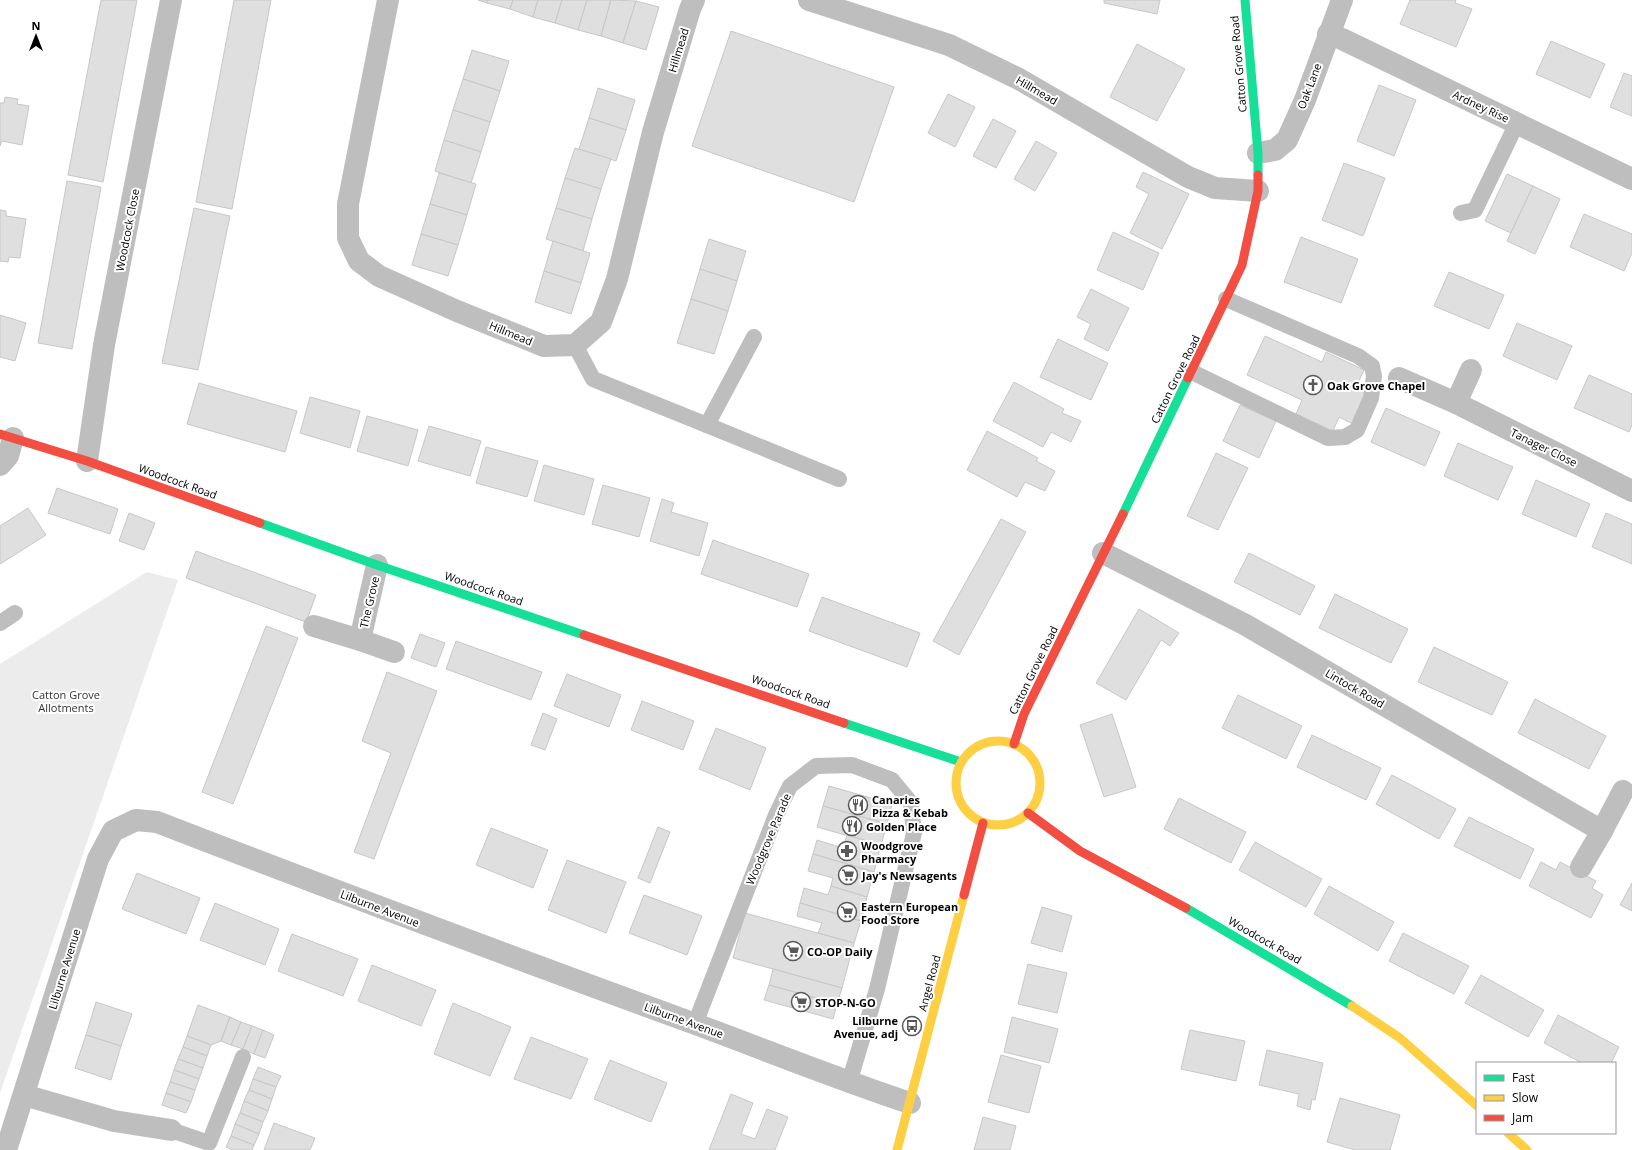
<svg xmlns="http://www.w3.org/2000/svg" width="1632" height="1150" viewBox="0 0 1632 1150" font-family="'Open Sans',sans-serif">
	<rect width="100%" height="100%" fill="#fff"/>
	<polygon fill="#ececec" points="147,572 178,580 0,1093 0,664"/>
	<g fill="#dfdfdf" stroke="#c7c7c7">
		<polygon points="101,0 137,0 103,182 68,175"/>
		<polygon points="234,0 271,0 232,209 196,202"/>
		<polygon points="478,0 488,0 487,3"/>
		<polygon points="488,0 513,0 510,9 487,3"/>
		<polygon points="513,0 538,0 533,17 510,9"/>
		<polygon points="538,0 562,0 555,23 533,17"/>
		<polygon points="562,0 587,0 578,30 555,23"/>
		<polygon points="587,0 611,0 601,36 578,30"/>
		<polygon points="611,0 636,1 623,43 601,36"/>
		<polygon points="1104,0 1160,0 1157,14 1104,3"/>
		<polygon points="1410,0 1456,0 1455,3 1472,9 1456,47 1400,24"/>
		<polygon points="636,1 659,7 646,50 623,43"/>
		<polygon points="731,31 894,87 854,202 692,146"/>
		<polygon points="1551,41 1605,64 1590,98 1536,74"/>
		<polygon points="1137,44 1185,69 1157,121 1110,97"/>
		<polygon points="472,50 509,61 500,91 463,79"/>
		<polygon points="1624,73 1632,76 1632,116 1610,107"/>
		<polygon points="463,79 500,91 490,122 453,110"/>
		<polygon points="1379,85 1416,100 1394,156 1357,141"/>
		<polygon points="598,88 635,100 626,130 589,118"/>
		<polygon points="948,94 975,107 955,147 928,133"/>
		<polygon points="5,97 18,99 17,104 29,106 22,145 2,141 0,146 0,103 4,103"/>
		<polygon points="453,110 490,122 481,152 444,140"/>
		<polygon points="589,118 626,130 616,161 579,149"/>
		<polygon points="993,119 1016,131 996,168 973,156"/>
		<polygon points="444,140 481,152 471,183 435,171"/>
		<polygon points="1036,141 1057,153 1035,191 1014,179"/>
		<polygon points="575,148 611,159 601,189 565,178"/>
		<polygon points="1344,163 1385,178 1363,236 1322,220"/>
		<polygon points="1143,172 1189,194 1162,249 1130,233 1149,194 1136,187"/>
		<polygon points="439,173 476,184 467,215 430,204"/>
		<polygon points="1507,174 1533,186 1511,233 1485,221"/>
		<polygon points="565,178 601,189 592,219 556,208"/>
		<polygon points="67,181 101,187 72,349 38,343"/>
		<polygon points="1533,186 1560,199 1535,254 1507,241"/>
		<polygon points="430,204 467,215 458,245 421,234"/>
		<polygon points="194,208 230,216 198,370 162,363"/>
		<polygon points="556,208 592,219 583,251 546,239"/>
		<polygon points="0,210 6,211 6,216 26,219 20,258 9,257 8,262 0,261"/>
		<polygon points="1584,214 1632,234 1632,253 1624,271 1570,247"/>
		<polygon points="1113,232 1159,253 1143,290 1097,270"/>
		<polygon points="421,234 458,245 448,276 412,265"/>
		<polygon points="1301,237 1358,259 1341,303 1284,282"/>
		<polygon points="709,239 746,251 737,281 700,269"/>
		<polygon points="553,241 590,253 581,283 544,271"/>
		<polygon points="700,269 737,281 728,311 691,299"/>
		<polygon points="544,271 581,283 571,314 535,302"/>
		<polygon points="1449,272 1504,295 1489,329 1434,306"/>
		<polygon points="1091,289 1129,308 1108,351 1084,339 1091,324 1077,317"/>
		<polygon points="691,299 728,311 714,354 677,343"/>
		<polygon points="0,315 26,323 15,361 0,357"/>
		<polygon points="1517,323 1572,346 1557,380 1503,356"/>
		<polygon points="1265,336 1322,362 1326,352 1364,370 1356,387 1367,392 1353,424 1339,417 1333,431 1296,414 1302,400 1247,375"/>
		<polygon points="1058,339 1108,363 1091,400 1040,377"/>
		<polygon points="1589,375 1632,394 1632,425 1629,432 1574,408"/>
		<polygon points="1014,382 1064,409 1062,413 1081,421 1071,442 1051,432 1043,447 993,421"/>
		<polygon points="199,383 297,411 285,452 187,424"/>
		<polygon points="310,397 360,411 350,448 300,433"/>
		<polygon points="1240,405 1276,421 1259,458 1223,441"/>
		<polygon points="1386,408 1440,432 1425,466 1371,442"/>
		<polygon points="367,416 418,430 408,466 357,451"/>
		<polygon points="429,426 481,441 470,476 418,461"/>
		<polygon points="987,431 1038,458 1036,461 1055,471 1045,491 1025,482 1017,497 967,470"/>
		<polygon points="1458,443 1513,467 1498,500 1444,476"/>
		<polygon points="486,447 538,461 527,497 476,483"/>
		<polygon points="1216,453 1248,468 1218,530 1187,516"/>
		<polygon points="544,465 594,479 584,515 534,501"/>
		<polygon points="1536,480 1590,504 1576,537 1522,514"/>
		<polygon points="603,485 650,498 639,537 592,524"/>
		<polygon points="57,488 118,509 110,534 48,513"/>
		<polygon points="662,499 674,503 671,512 708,523 699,556 650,541"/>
		<polygon points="28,508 46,535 0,564 0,526"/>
		<polygon points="129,513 155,523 144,550 119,541"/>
		<polygon points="1606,513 1632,524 1632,564 1592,547"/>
		<polygon points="1001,519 1026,532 959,655 933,641"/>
		<polygon points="713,540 809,574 797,607 701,574"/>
		<polygon points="196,551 316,595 306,622 186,578"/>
		<polygon points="1249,553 1315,586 1300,615 1234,582"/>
		<polygon points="1335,594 1408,629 1391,663 1319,628"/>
		<polygon points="822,597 920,633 907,667 809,631"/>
		<polygon points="1139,609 1179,633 1170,646 1161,640 1126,700 1096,683"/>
		<polygon points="266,626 298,638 233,804 202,792"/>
		<polygon points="420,634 445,643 436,667 411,658"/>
		<polygon points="456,641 542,672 531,700 446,669"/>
		<polygon points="1434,647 1508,682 1492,715 1418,682"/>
		<polygon points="387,672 437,691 374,859 354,852 391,753 362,741"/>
		<polygon points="567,674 621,695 609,727 554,706"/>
		<polygon points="1238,695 1302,726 1286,759 1222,728"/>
		<polygon points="1535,699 1606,736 1589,769 1518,733"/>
		<polygon points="642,701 694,721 683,750 631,730"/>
		<polygon points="543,713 557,719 545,750 531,745"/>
		<polygon points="1112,714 1136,787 1104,797 1080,725"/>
		<polygon points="716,728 766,748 750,790 699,769"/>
		<polygon points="1312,735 1381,768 1366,800 1297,767"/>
		<polygon points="1392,775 1456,809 1439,839 1376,804"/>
		<polygon points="829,786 892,804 887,824 823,806"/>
		<polygon points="1179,798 1246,832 1231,863 1164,829"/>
		<polygon points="823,806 887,824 881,845 817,827"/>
		<polygon points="1469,817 1534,849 1520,879 1454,846"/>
		<polygon points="658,827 670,832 650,883 638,878"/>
		<polygon points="491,828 548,850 533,888 476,865"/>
		<polygon points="847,835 881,845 874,872 813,854 817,840 843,848"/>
		<polygon points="1255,842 1322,879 1306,907 1239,870"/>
		<polygon points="813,854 874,872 867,897 831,886 833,878 808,871"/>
		<polygon points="567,860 626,882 606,933 548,910"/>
		<polygon points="1541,862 1556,870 1560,862 1596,881 1592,888 1603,895 1591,918 1529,886"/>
		<polygon points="137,873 200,898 186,934 122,909"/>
		<polygon points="1632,883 1632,911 1620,905"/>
		<polygon points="831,886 867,897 861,921 800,903 804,888 828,895"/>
		<polygon points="1329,886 1394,922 1378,951 1314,914"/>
		<polygon points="644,895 702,916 687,955 629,933"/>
		<polygon points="215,903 279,929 265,965 200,940"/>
		<polygon points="800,903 861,921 854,943 818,933 822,923 797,916"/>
		<polygon points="1042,907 1072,916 1062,952 1031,943"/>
		<polygon points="745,913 854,943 842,988 733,958"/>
		<polygon points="1403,933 1469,966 1454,994 1389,961"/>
		<polygon points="292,934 358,959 343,996 278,971"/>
		<polygon points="1028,964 1067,973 1057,1013 1018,1004"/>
		<polygon points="372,965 436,990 421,1026 358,1001"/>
		<polygon points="773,969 842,988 837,1004 769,985"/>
		<polygon points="1481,975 1544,1010 1528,1037 1465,1003"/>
		<polygon points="769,985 837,1004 833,1019 764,1000"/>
		<polygon points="96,1002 132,1014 121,1046 86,1035"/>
		<polygon points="453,1003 511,1027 490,1076 434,1054"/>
		<polygon points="198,1005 230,1017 221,1041 211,1045 187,1036"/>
		<polygon points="1558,1015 1619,1047 1611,1063 1582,1063 1544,1043"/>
		<polygon points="230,1017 241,1022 231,1045 221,1041"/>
		<polygon points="1012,1017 1058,1029 1049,1063 1004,1052"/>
		<polygon points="241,1022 252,1026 243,1049 231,1045"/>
		<polygon points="252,1026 263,1030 254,1054 243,1049"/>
		<polygon points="263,1030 274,1035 265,1058 254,1054"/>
		<polygon points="1190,1030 1245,1041 1236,1081 1181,1069"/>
		<polygon points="86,1035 121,1046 111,1080 75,1068"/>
		<polygon points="187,1036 211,1045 207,1056 183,1047"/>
		<polygon points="531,1037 588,1059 571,1099 514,1079"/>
		<polygon points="183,1047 207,1056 203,1068 178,1059"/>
		<polygon points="1267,1050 1323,1063 1315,1100 1312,1099 1310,1110 1297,1106 1299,1094 1259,1085"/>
		<polygon points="1001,1055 1041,1066 1029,1113 988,1102"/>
		<polygon points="178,1059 203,1068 199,1079 174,1070"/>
		<polygon points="610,1060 667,1083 651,1122 594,1099"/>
		<polygon points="258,1067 281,1076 276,1087 253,1079"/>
		<polygon points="174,1070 199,1079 195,1090 170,1082"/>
		<polygon points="253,1079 276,1087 272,1099 249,1090"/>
		<polygon points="170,1082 195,1090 191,1102 166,1093"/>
		<polygon points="249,1090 272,1099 268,1111 244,1101"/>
		<polygon points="166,1093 191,1102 186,1113 162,1105"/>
		<polygon points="731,1094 753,1103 741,1134 755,1139 767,1109 788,1117 775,1150 709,1150"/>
		<polygon points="1340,1098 1400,1115 1390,1150 1355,1150 1327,1142"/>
		<polygon points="244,1101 268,1111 263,1122 240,1113"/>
		<polygon points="240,1113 263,1122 259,1134 235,1124"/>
		<polygon points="983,1117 1016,1126 1010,1150 974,1150"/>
		<polygon points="274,1123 315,1138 310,1150 264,1150"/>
		<polygon points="235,1124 259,1134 254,1145 231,1136"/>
		<polygon points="231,1136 254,1145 252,1150 233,1150 226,1147"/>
	</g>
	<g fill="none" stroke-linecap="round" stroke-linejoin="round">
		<g stroke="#bebebe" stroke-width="16">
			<polyline points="1461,213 1475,210 1517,123"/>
			<polyline points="575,345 593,379 707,425 754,337"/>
			<polyline points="1192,372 1328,438 1345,437 1357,430 1371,398 1374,376 1372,366 1358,356 1226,299"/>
			<polyline points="707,425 839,479"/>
			<polyline points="0,623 15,613"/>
			<polyline points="695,1024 776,815 790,786 816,766 852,765 892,780 911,803 914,833 877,989 849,1083"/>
			<polyline points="171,1130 209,1143 243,1057"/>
		</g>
		<g stroke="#bebebe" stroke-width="22">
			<polyline points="388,0 348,204 348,238 359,261 379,276 457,311 544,346 575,345 601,322 617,279 653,132 690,9 694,0"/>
			<polyline points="809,0 949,45 1019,79 1188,177 1215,188 1258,191"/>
			<polyline points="1328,34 1342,39 1632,179"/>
			<polyline points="1258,153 1275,150 1287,140 1305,100 1342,0"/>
			<polyline points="1399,378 1456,403 1632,491"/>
			<polyline points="1456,403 1471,370"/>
			<polyline points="87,461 104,345 171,0"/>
			<polyline points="0,465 8,456 13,438"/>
			<polyline points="1103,553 1244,624 1602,831 1623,791"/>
			<polyline points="377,565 360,640 394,652"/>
			<polyline points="314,626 360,640"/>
			<polyline points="1581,867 1602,831"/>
			<polyline points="24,1095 114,1121 171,1130"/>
			<path d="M6,1150L98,859L113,831L136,820L157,822C330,889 504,954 679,1018C756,1046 831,1077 910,1103"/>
		</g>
		<g stroke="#16e098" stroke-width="9">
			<polyline points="1245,0 1258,153 1258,175"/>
			<polyline points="1123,514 1188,378"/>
			<polyline points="260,523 377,565 584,635"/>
			<polyline points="844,723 961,762"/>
			<polyline points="1186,908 1352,1006"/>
		</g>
		<g stroke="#ffcf43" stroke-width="9">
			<circle cx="998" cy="783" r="42"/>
			<polyline points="1352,1006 1400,1038 1477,1106"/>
			<polyline points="1508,1133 1527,1150"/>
			<polyline points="897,1150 964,895"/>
		</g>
		<g stroke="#f24e42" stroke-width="9">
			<polyline points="1188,378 1242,265 1258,191 1258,175"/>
			<polyline points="0,434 87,461 260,523"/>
			<polyline points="584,635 844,723"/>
			<polyline points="1014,744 1024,714 1123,514"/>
			<polyline points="1028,813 1080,851 1186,908"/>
			<polyline points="964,895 983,823"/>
		</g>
	</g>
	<defs>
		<g id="church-ring" transform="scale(1)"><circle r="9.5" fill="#fff" stroke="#595959" stroke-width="1.5"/><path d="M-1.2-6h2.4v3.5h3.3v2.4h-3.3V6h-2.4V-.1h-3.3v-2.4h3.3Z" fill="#595959"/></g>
		<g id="restaurant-ring" transform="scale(1)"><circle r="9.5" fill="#fff" stroke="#595959" stroke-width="1.5"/><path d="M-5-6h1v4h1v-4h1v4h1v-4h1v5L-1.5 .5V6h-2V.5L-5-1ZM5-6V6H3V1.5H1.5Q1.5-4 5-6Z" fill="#595959"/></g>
		<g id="pharmacy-ring" transform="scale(1)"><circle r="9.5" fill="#fff" stroke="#595959" stroke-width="1.5"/><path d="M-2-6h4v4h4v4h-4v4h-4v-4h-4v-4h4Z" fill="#595959"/></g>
		<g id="supermarket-ring" transform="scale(1)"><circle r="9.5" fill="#fff" stroke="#595959" stroke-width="1.5"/><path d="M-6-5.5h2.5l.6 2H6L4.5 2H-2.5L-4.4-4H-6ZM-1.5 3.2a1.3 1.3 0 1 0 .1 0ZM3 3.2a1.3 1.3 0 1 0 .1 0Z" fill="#595959"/></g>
		<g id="bus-ring" transform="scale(1)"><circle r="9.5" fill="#fff" stroke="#595959" stroke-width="1.5"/><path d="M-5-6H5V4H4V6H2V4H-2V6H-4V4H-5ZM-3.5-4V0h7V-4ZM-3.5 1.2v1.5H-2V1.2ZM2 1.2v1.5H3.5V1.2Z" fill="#595959"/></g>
	</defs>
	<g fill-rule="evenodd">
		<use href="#church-ring" x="1313" y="385"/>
		<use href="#restaurant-ring" x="858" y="805"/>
		<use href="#restaurant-ring" x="852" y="826"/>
		<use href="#pharmacy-ring" x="847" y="851"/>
		<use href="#supermarket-ring" x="848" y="875"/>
		<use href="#supermarket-ring" x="847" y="912"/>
		<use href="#supermarket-ring" x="793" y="951"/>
		<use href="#supermarket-ring" x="801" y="1002"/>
		<use href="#bus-ring" x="912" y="1026"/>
	</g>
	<g text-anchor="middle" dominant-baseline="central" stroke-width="4" stroke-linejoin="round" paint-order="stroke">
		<g font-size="11" fill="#000" stroke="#fff">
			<text transform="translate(678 50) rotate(-73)">Hillmead</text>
			<text transform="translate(1238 64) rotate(-95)">Catton Grove Road</text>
			<text transform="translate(1309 86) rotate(-69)">Oak Lane</text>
			<text transform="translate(1037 90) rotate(30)">Hillmead</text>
			<text transform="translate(1481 106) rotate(25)">Ardney Rise</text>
			<text transform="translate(127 230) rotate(-79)">Woodcock Close</text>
			<text transform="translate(511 333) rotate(22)">Hillmead</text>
			<text transform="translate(1175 379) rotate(-64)">Catton Grove Road</text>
			<text transform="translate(1544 447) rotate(26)">Tanager Close</text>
			<text transform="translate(178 481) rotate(20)">Woodcock Road</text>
			<text transform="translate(484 588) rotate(19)">Woodcock Road</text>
			<text transform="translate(369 602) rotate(-77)">The Grove</text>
			<text transform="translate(1033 670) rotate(-64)">Catton Grove Road</text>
			<text transform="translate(1355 688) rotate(30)">Lintock Road</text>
			<text transform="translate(791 691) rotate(19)">Woodcock Road</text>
			<text transform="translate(768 839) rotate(-67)">Woodgrove Parade</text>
			<text transform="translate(380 908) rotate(21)">Lilburne Avenue</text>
			<text transform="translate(1265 940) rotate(30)">Woodcock Road</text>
			<text transform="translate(64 969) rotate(-73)">Lilburne Avenue</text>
			<text transform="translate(929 983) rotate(-75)">Angel Road</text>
			<text transform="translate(684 1020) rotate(20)">Lilburne Avenue</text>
		</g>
		<g font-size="11" font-weight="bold" fill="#000" stroke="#fff" text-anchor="start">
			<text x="1327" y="385">Oak Grove Chapel</text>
			<text x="872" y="799">Canaries<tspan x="872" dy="13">Pizza &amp; Kebab</tspan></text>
			<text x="866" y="826">Golden Place</text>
			<text x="861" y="845">Woodgrove<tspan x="861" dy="13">Pharmacy</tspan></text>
			<text x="862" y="875">Jay's Newsagents</text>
			<text x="861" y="906">Eastern European<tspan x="861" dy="13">Food Store</tspan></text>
			<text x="807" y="951">CO-OP Daily</text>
			<text x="815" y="1002">STOP-N-GO</text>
			<text x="898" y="1020" text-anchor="end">Lilburne<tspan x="898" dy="13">Avenue, adj</tspan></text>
		</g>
		<g font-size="11" fill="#333" stroke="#fff">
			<text x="66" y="694">Catton Grove<tspan x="66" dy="13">Allotments</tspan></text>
		</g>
	</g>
	<rect x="1476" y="1062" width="140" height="72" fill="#ffffff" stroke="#999999"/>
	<rect x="1484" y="1075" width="20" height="6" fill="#16e098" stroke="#999999"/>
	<text x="1512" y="1082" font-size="12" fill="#000000">Fast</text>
	<rect x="1484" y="1095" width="20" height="6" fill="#ffcf43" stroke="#999999"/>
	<text x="1512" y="1102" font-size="12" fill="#000000">Slow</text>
	<rect x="1484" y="1115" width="20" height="6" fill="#f24e42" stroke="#999999"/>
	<text x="1512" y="1122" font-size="12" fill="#000000">Jam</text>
	<g transform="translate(36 36)" stroke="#ffffff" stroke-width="3" paint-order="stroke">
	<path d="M0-3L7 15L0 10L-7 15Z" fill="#000000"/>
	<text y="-6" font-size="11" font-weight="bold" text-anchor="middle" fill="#000000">N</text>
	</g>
</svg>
